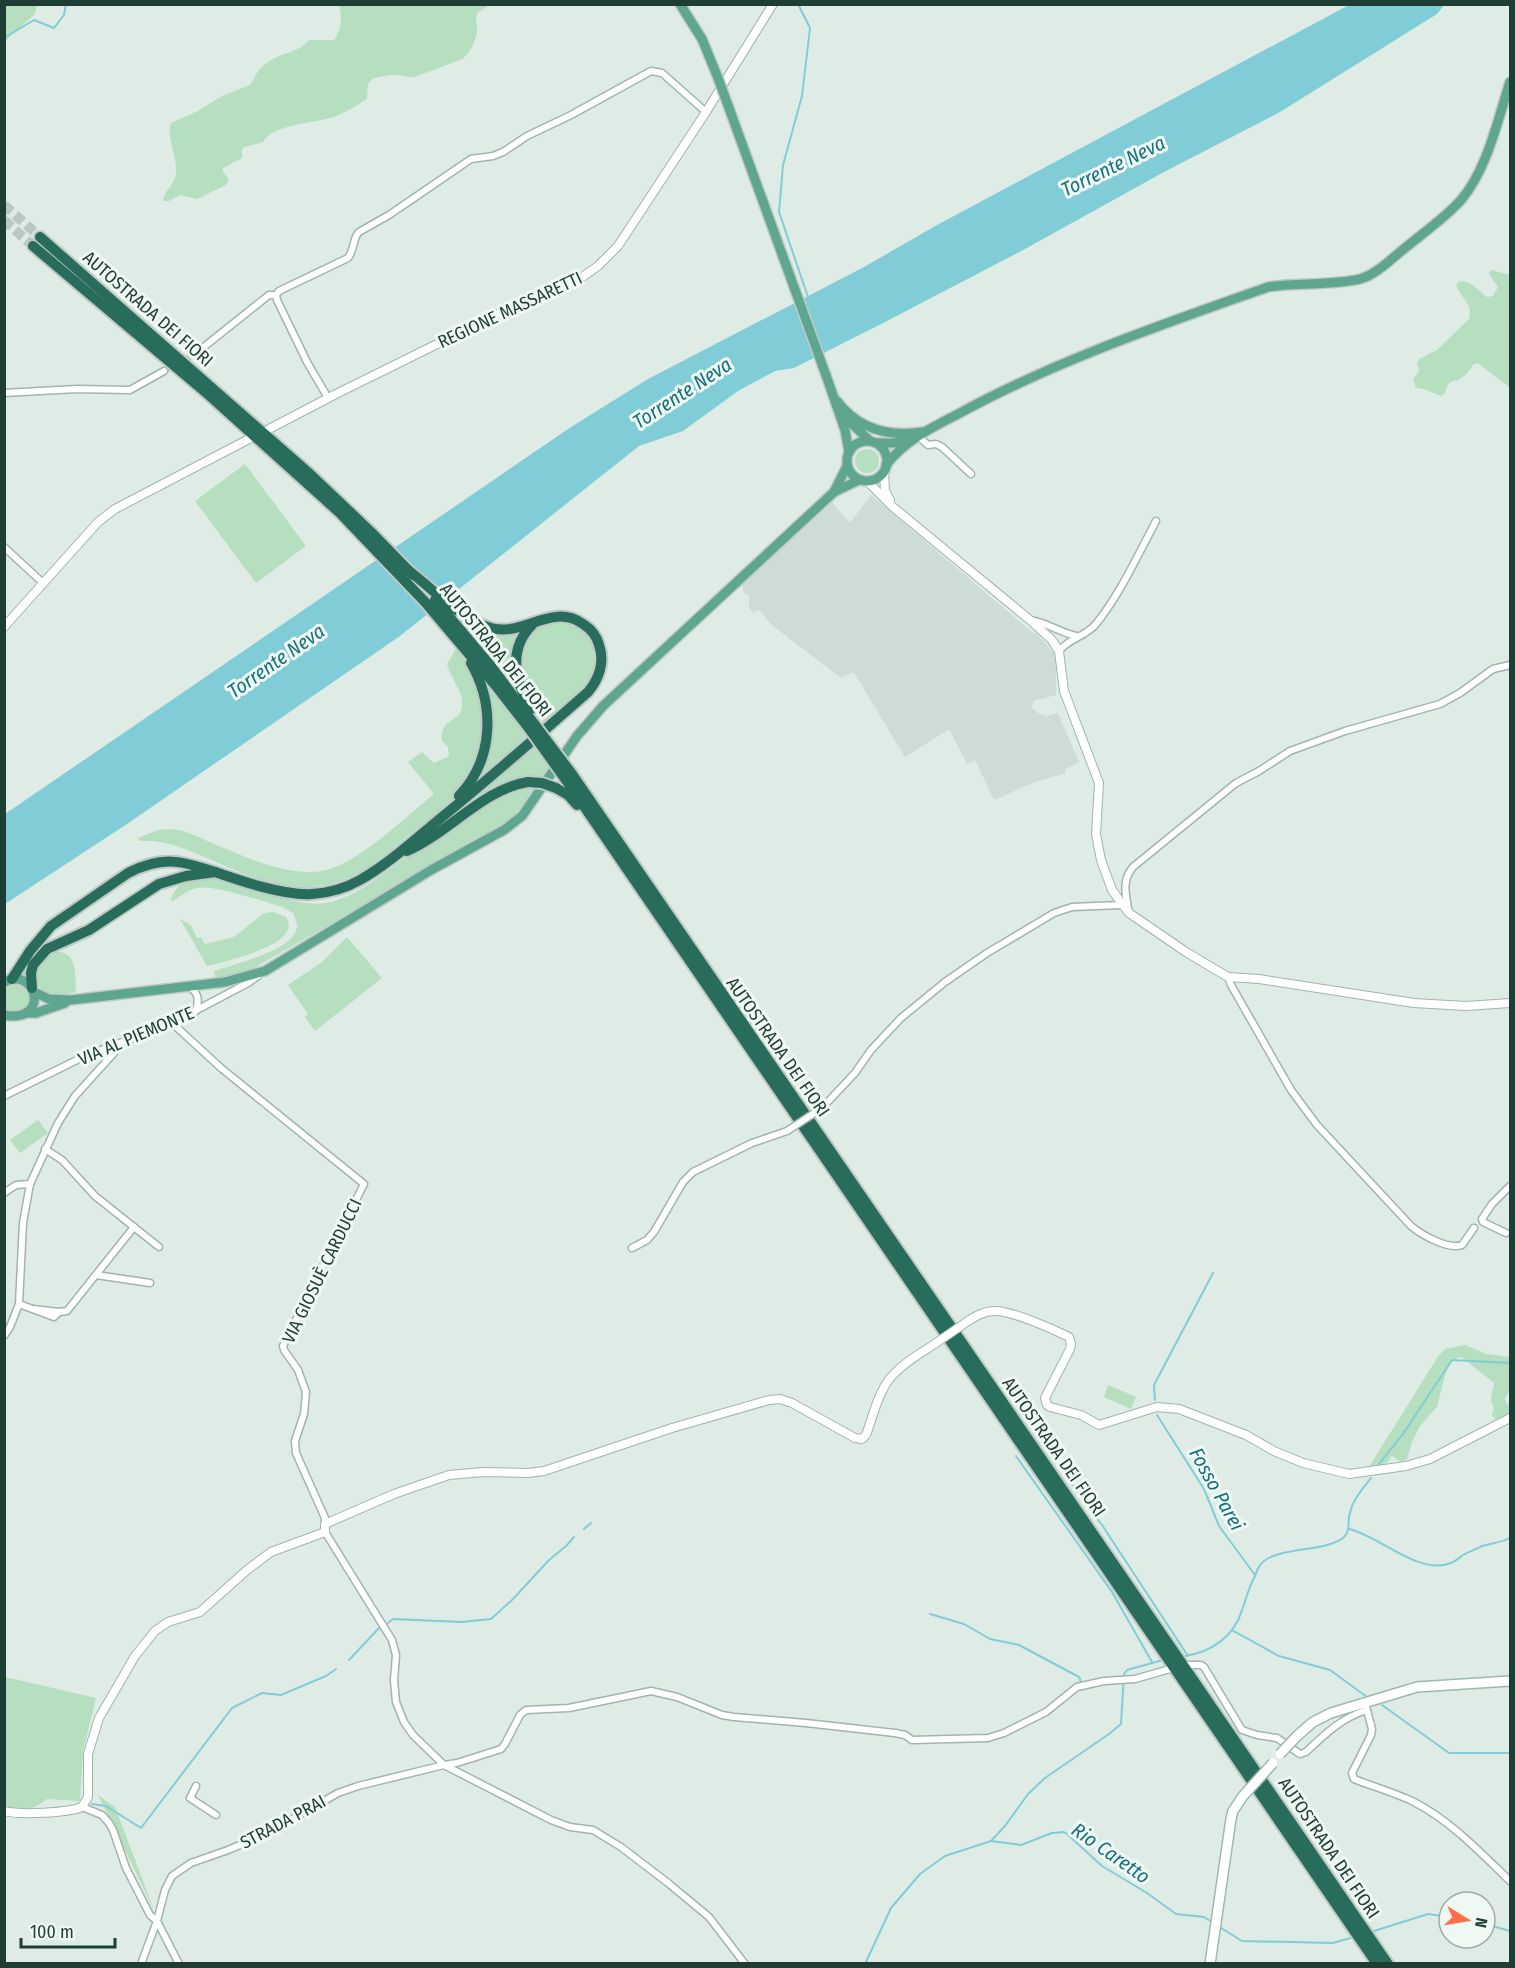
<svg xmlns="http://www.w3.org/2000/svg" width="1515" height="1968" viewBox="0 0 1515 1968" font-family="'Fira Sans Condensed',sans-serif">
	<rect width="100%" height="100%" fill="#dfece6"/>
	<polygon fill="#cddcd4" points="871,495 1033,633 1034,632 1041,638 1054,653 1056,659 1056,695 1034,701 1031,708 1040,714 1047,716 1058,713 1079,762 1065,769 1066,773 1035,782 994,800 975,760 967,764 949,729 905,757 854,672 841,678 773,626 758,609 753,613 749,608 749,595 746,594 743,591 743,585 744,582 761,566 832,502 850,523"/>
	<g fill="#b5dfbf">
		<polygon points="5,4 37,5 35,14 5,41"/>
		<path d="M339,5H490L477,13C475,21 478,27 477,33C475,42 469,55 462,59L415,77C407,78 401,75 393,75C386,75 379,77 372,79L368,84L367,99C357,106 346,112 334,117C315,123 273,124 263,142L245,147L242,149V158L223,168V171L229,180L226,185L197,199L180,195L169,201H163C165,189 176,184 176,171C177,155 166,137 171,123L198,111L222,96L250,85C254,81 253,77 257,73C259,69 264,65 267,63C281,52 297,54 309,40H334C342,28 342,18 339,5Z"/>
		<path d="M1491,270L1510,275V388L1479,364H1474C1471,368 1467,374 1463,377C1453,385 1450,376 1445,393L1441,396L1424,389L1416,388L1413,380C1417,372 1422,373 1417,363L1419,359L1437,350L1469,319C1473,303 1462,299 1456,286L1458,282C1469,278 1478,290 1487,297L1493,296L1498,287L1489,274Z"/>
		<circle cx="867" cy="461" r="12"/>
		<polygon points="245,464 306,546 256,583 195,501"/>
		<path d="M561,620L584,628L594,641L598,664L590,683L545,724C527,697 505,655 534,629C540,623 553,622 561,620Z"/>
		<polygon points="483,628 521,630 518,687 516,689 474,636"/>
		<path d="M456,649C489,687 495,746 463,787C448,806 427,820 408,836C381,859 355,882 319,886C281,891 243,874 209,859C187,850 165,839 140,841L138,838C148,834 157,829 168,829C184,829 198,837 212,843C245,857 294,880 330,869C362,859 407,816 434,794L408,762L422,752L434,763L449,756L448,747L442,741C439,717 462,723 462,705C463,690 450,678 447,664Z"/>
		<polygon points="485,681 528,738 480,778 479,776 481,772"/>
		<polygon points="533,745 549,766 542,778 535,777 428,835"/>
		<path d="M537,786L510,821L242,975L216,980L214,971C232,965 295,950 297,927C297,922 295,917 293,913L283,907C264,902 214,884 197,888C188,890 180,896 173,901L170,900C174,892 179,882 188,880C230,868 282,910 326,903C357,898 390,868 416,850C445,831 474,812 503,793L518,787Z"/>
		<path d="M273,912L286,917C288,921 290,925 288,930C280,949 226,961 207,966L180,919L191,925L197,938L201,937L205,944L234,937L264,913Z"/>
		<polygon points="347,937 382,978 315,1031 305,1017 308,1014 288,985 322,962"/>
		<path d="M57,952C78,951 75,977 76,992C67,994 55,997 46,992C25,981 39,958 57,952Z"/>
		<polygon points="19,983 28,989 31,999 24,1012 5,1011 4,987 9,984"/>
		<polygon points="38,1120 48,1133 20,1153 10,1140"/>
		<path d="M1465,1345L1487,1354L1510,1357V1390L1505,1398L1506,1403L1510,1405V1412L1498,1420L1494,1419L1492,1415L1494,1407C1488,1401 1493,1391 1494,1383L1464,1359L1460,1357L1452,1361L1446,1372L1437,1407L1420,1426L1412,1442L1407,1459L1403,1461H1399L1392,1456L1384,1466L1369,1467L1439,1355L1445,1349Z"/>
		<polygon points="1108,1385 1136,1397 1131,1409 1104,1397"/>
		<polygon points="5,1677 96,1698 83,1751 80,1801 47,1799 35,1807 26,1809 16,1810 5,1807"/>
		<polygon points="98,1795 115,1807 154,1910"/>
	</g>
	<polygon fill="#81cdd7" points="1349,5 1444,5 1437,14 1280,112 1164,172 1025,249 885,322 794,368 775,371 738,391 683,431 639,446 400,636 127,824 5,904 5,814 571,427 648,379 864,267 937,225"/>
	<g fill="none" stroke-linecap="round" stroke-linejoin="round">
		<g stroke="#81cdd7" stroke-width="2">
			<polyline points="798,4 810,28 802,96 783,165 779,212 808,297"/>
			<polyline points="4,38 34,20 54,28 64,15 66,4"/>
			<polyline points="1155,1400 1154,1385 1213,1273"/>
			<polyline points="1157,1415 1204,1489 1219,1526 1255,1575"/>
			<polyline points="1016,1456 1112,1592 1152,1662"/>
			<polyline points="1379,1464 1403,1434 1452,1360 1510,1363"/>
			<polyline points="1067,1478 1102,1525 1188,1656"/>
			<polyline points="584,1529 591,1523"/>
			<path d="M1349,1529C1380,1536 1419,1576 1451,1563C1456,1561 1459,1558 1463,1555C1468,1552 1474,1550 1480,1547C1490,1543 1501,1543 1510,1538"/>
			<polyline points="930,1614 964,1624 990,1639 1019,1645 1079,1677 1082,1684"/>
			<polyline points="388,1623 393,1619 461,1622 491,1619 513,1599 549,1560 566,1546 574,1537"/>
			<polyline points="1232,1630 1279,1656 1330,1670 1367,1697"/>
			<path d="M1185,1656C1211,1652 1234,1637 1242,1610C1246,1600 1248,1590 1253,1580C1256,1575 1257,1568 1261,1564C1274,1547 1326,1552 1343,1538C1350,1532 1348,1525 1349,1517C1352,1500 1361,1491 1371,1478"/>
			<polyline points="349,1660 379,1628"/>
			<polyline points="1382,1705 1449,1753 1510,1753"/>
			<polyline points="92,1804 106,1806 141,1828 232,1708 262,1693 281,1695 326,1676 336,1669"/>
			<polyline points="991,1841 1005,1826 1028,1794 1045,1778 1109,1734 1121,1724 1124,1674 1127,1670 1163,1660"/>
			<polyline points="1485,1924 1510,1931"/>
			<polyline points="1221,1928 1242,1941 1333,1943 1354,1937"/>
			<polyline points="1371,1932 1428,1914 1449,1917"/>
			<polyline points="865,1964 891,1908 920,1874 945,1856 991,1841 1021,1845 1052,1833 1064,1832 1067,1834 1102,1866 1147,1893 1176,1914 1204,1917 1212,1922"/>
		</g>
		<polyline stroke="#b8c9c2" stroke-width="6" stroke-dasharray="6 3" stroke-linecap="butt" points="164,371 195,354"/>
		<g stroke="#b8c9c2" stroke-width="10" stroke-dasharray="10 5" stroke-linecap="butt">
			<polyline points="4,205 40,237"/>
			<polyline points="4,220 33,246"/>
		</g>
		<g stroke="#a1b4ad" stroke-width="9">
			<g id="minor">
				<polyline points="195,354 269,295 276,295"/>
				<polyline points="4,393 77,389 130,390 164,371"/>
				<path d="M328,398L307,362L277,300L276,295L279,291L348,258C355,248 353,237 359,232L389,215L471,159L493,156L503,152L527,136L571,115L651,71L662,73L706,112"/>
				<polyline points="918,436 928,445 936,444 942,447 971,474"/>
				<polyline points="4,547 43,583"/>
				<path d="M1030,620C1048,623 1059,632 1076,636"/>
				<path d="M1059,651C1071,637 1085,637 1096,624C1119,596 1139,553 1156,521"/>
				<path d="M1129,913C1126,896 1121,881 1133,867L1236,783L1259,771L1290,751L1345,731L1440,704L1460,693L1493,669L1510,665"/>
				<path d="M1228,977L1231,985L1291,1090L1317,1125L1411,1226C1422,1235 1448,1250 1462,1245L1474,1228"/>
				<path d="M190,987C199,994 199,1000 196,1011"/>
				<polyline points="172,1023 221,1068 364,1184 283,1346 284,1350 298,1370 306,1392 304,1414 295,1441 296,1453 325,1518 325,1524"/>
				<polyline points="4,1096 83,1057 172,1023 248,983 258,976"/>
				<polyline points="822,1108 855,1073 871,1050 901,1018 945,982 987,953 1054,913 1072,907 1121,905"/>
				<polyline points="45,1149 62,1160 95,1196 159,1247"/>
				<polyline points="4,1193 16,1185 30,1184"/>
				<polyline points="1506,1233 1483,1222 1482,1219 1492,1204 1510,1186"/>
				<polyline points="632,1248 647,1240 654,1232 683,1182 693,1172 752,1143 787,1131"/>
				<polyline points="96,1275 150,1283"/>
				<polyline points="19,1304 54,1317 59,1312"/>
				<polyline points="33,1309 59,1312 67,1311 134,1227"/>
				<polyline points="4,1336 10,1327 19,1304 23,1223 30,1184 58,1123 75,1096 114,1053 118,1044"/>
				<polyline points="325,1532 392,1640 396,1655 394,1680 396,1702 404,1722 413,1735 444,1765 551,1820 570,1827 593,1830 621,1847 668,1883 709,1917 745,1964"/>
				<path d="M1189,1665H1201L1204,1667L1242,1730L1257,1735L1277,1738L1300,1754L1306,1752C1325,1734 1341,1718 1367,1710"/>
				<path d="M1365,1703L1372,1729L1371,1735L1352,1773L1354,1779C1374,1787 1396,1793 1414,1802C1451,1821 1481,1853 1510,1881"/>
				<polyline points="196,1786 190,1798 216,1815"/>
				<polyline points="82,1807 102,1815 109,1823 113,1830 126,1868 150,1915 157,1921 179,1964"/>
				<polyline points="141,1964 157,1921 165,1890 172,1876 191,1863 228,1850 266,1834 338,1793 358,1786 444,1765 457,1763 501,1749 505,1744 520,1715 526,1710 569,1708 651,1691 677,1697 722,1715 734,1717 806,1723 895,1733 905,1735 912,1740 988,1738 1004,1733 1046,1712 1077,1687 1104,1681 1135,1679 1170,1669"/>
			</g>
		</g>
		<g stroke="#a1b4ad" stroke-width="10">
			<g id="tertiary">
				<polyline points="269,429 336,394 506,310 578,280 598,266 618,246 706,112 773,4"/>
				<polyline points="884,471 885,491 890,500"/>
				<polyline points="867,481 893,507 1030,620 1051,639 1059,651 1064,691 1099,783 1096,834 1101,860 1112,890 1129,913 1186,952 1228,977 1259,979 1414,1003 1466,1006 1510,1003"/>
				<polyline points="4,627 98,522 115,509 249,439"/>
				<path d="M968,1321C976,1316 984,1311 994,1311C1010,1310 1053,1329 1069,1337L1071,1344L1070,1349L1045,1398L1047,1405L1050,1407L1081,1415L1099,1425L1157,1407L1179,1409L1246,1435L1274,1451L1303,1463L1349,1474L1406,1466L1430,1459L1510,1418"/>
				<path d="M4,1811C20,1815 67,1813 82,1807L88,1797V1754L99,1718L135,1656L155,1631L168,1622L200,1612L247,1570L271,1552L325,1532V1524L394,1494L449,1475L483,1472L528,1473L544,1471L672,1428L769,1400L780,1399L792,1403L855,1438L862,1439L866,1435C874,1414 879,1386 897,1371C908,1360 923,1352 936,1343"/>
			</g>
		</g>
		<g stroke="#9cb9ad" stroke-width="12">
			<g id="secondary">
				<polyline points="1297,1736 1313,1722 1331,1713 1417,1687 1510,1681"/>
				<polyline points="1210,1964 1231,1819 1233,1811 1243,1796"/>
			</g>
		</g>
		<g stroke="#c0c9c6" stroke-width="12">
			<g id="primary">
				<polyline points="680,4 702,39 718,78"/>
				<polyline points="729,108 827,378 845,430 849,452"/>
				<path d="M837,401C858,429 889,437 923,432"/>
				<polyline points="846,416 852,424 870,441"/>
				<circle cx="867" cy="461" r="20"/>
				<polyline points="877,443 894,443 911,439"/>
				<path d="M886,465C905,440 933,427 960,413C1057,360 1164,324 1268,287C1298,282 1330,286 1360,279C1377,274 1391,259 1405,248C1423,233 1445,218 1461,200C1487,170 1498,119 1510,82"/>
				<polyline points="834,492 847,466"/>
				<path d="M4,982C37,965 51,1024 4,1015"/>
				<polyline points="34,992 49,999 71,1000 225,982 265,971 431,870 504,830 522,816 577,736 603,706 834,492 859,480"/>
				<polyline points="27,1013 36,1013 65,1003"/>
			</g>
		</g>
		<g stroke="#c0c9c6" stroke-width="14">
			<g id="motorway">
				<polyline points="40,237 310,474 371,532 413,575"/>
				<polyline points="33,246 210,396 340,513 425,602 496,686 531,731"/>
				<polyline points="435,600 490,665 535,725"/>
				<path d="M531,709C515,681 507,650 532,625"/>
				<polyline points="572,774 1388,1964"/>
				<polyline points="566,780 1377,1964"/>
				<polyline points="556,788 568,795 577,805"/>
				<path d="M459,796C494,759 495,705 471,663"/>
				<path d="M407,851C447,834 485,788 528,782"/>
				<path d="M12,979L30,951L51,926L128,873C161,856 181,860 215,872C241,881 285,896 312,894C328,893 346,888 360,880C387,865 412,842 436,822C488,780 538,736 588,692C599,679 605,662 599,645C597,637 591,629 583,624C552,602 524,637 491,628C458,618 436,591 409,571"/>
				<polyline points="32,988 31,973 33,965 47,949 89,930 159,884 186,876 215,872"/>
			</g>
		</g>
		<use href="#minor" stroke="#fff" stroke-width="6"/>
		<use href="#tertiary" stroke="#fff" stroke-width="8"/>
		<use href="#secondary" stroke="#fff" stroke-width="9"/>
		<use href="#primary" stroke="#5fa691" stroke-width="9"/>
		<use href="#motorway" stroke="#286c5b" stroke-width="10"/>
		<g stroke="#a1b4ad" stroke-width="9" stroke-linecap="butt">
			<polyline id="minor-bridge" points="787,1131 822,1108"/>
		</g>
		<g stroke="#a1b4ad" stroke-width="10" stroke-linecap="butt">
			<polyline id="tertiary-bridge" points="936,1343 968,1321"/>
		</g>
		<g stroke="#9cb9ad" stroke-width="12" stroke-linecap="butt">
			<g id="secondary-bridge">
				<polyline points="1280,1754 1297,1736"/>
				<polyline points="1243,1796 1273,1763"/>
			</g>
		</g>
		<g stroke="#c0c9c6" stroke-width="12" stroke-linecap="butt">
			<polyline id="primary-bridge" points="718,78 729,108"/>
		</g>
		<g stroke="#c0c9c6" stroke-width="14" stroke-linecap="butt">
			<g id="motorway-bridge">
				<polyline points="535,725 572,774"/>
				<polyline points="531,731 566,780"/>
				<polyline points="528,782 542,783 556,788"/>
			</g>
		</g>
		<use href="#minor-bridge" stroke="#fff" stroke-width="6"/>
		<use href="#tertiary-bridge" stroke="#fff" stroke-width="8"/>
		<use href="#secondary-bridge" stroke="#fff" stroke-width="9"/>
		<use href="#primary-bridge" stroke="#5fa691" stroke-width="9"/>
		<use href="#motorway-bridge" stroke="#286c5b" stroke-width="10"/>
	</g>
	<g text-anchor="middle" dominant-baseline="central" stroke-width="6" stroke-linejoin="round" paint-order="stroke">
		<g font-size="18" fill="#1e3d34" stroke="#f0f8f4">
			<text transform="translate(148 309) rotate(41)">AUTOSTRADA DEI FIORI</text>
			<text transform="translate(510 310) rotate(-25)">REGIONE MASSARETTI</text>
			<text transform="translate(496 650) rotate(51)">AUTOSTRADA DEI FIORI</text>
			<text transform="translate(136 1036) rotate(-23)">VIA AL PIEMONTE</text>
			<text transform="translate(778 1047) rotate(55)">AUTOSTRADA DEI FIORI</text>
			<text transform="translate(322 1271) rotate(-64)">VIA GIOSUÈ CARDUCCI</text>
			<text transform="translate(1054 1447) rotate(55)">AUTOSTRADA DEI FIORI</text>
			<text transform="translate(283 1822) rotate(-28)">STRADA PRAI</text>
			<text transform="translate(1329 1848) rotate(56)">AUTOSTRADA DEI FIORI</text>
		</g>
		<g font-size="20" font-style="italic" fill="#13717e" stroke="#f0f8f4">
			<text transform="translate(1113 166) rotate(-26)">Torrente Neva</text>
			<text transform="translate(682 393) rotate(-33)">Torrente Neva</text>
			<text transform="translate(276 661) rotate(-35)">Torrente Neva</text>
			<text transform="translate(1217 1489) rotate(61)">Fosso Parei</text>
			<text transform="translate(1111 1853) rotate(35)">Rio Caretto</text>
		</g>
	</g>
	<rect width="1515" height="1968" fill="none" stroke="#1e3d34" stroke-width="12"/>
	<g transform="translate(1467 1920) rotate(101)"><circle r="28" fill="#f0f8f4" stroke="#9cada7" stroke-width="1.5"/>
	<path d="M0-4.5L10 22L0 15L-10 22Z" fill="#ff6f4a"/>
	<text y="-9" font-size="16" font-weight="bold" text-anchor="middle" fill="#1e3d34">N</text>
	</g>
	<path d="M21 1938v9h94v-9" fill="none" stroke="#1e3d34" stroke-width="3"/>
	<text x="30" y="1938" font-size="18" fill="#1e3d34" stroke="#f0f8f4" stroke-width="4.5" paint-order="stroke">100 m</text>
</svg>
